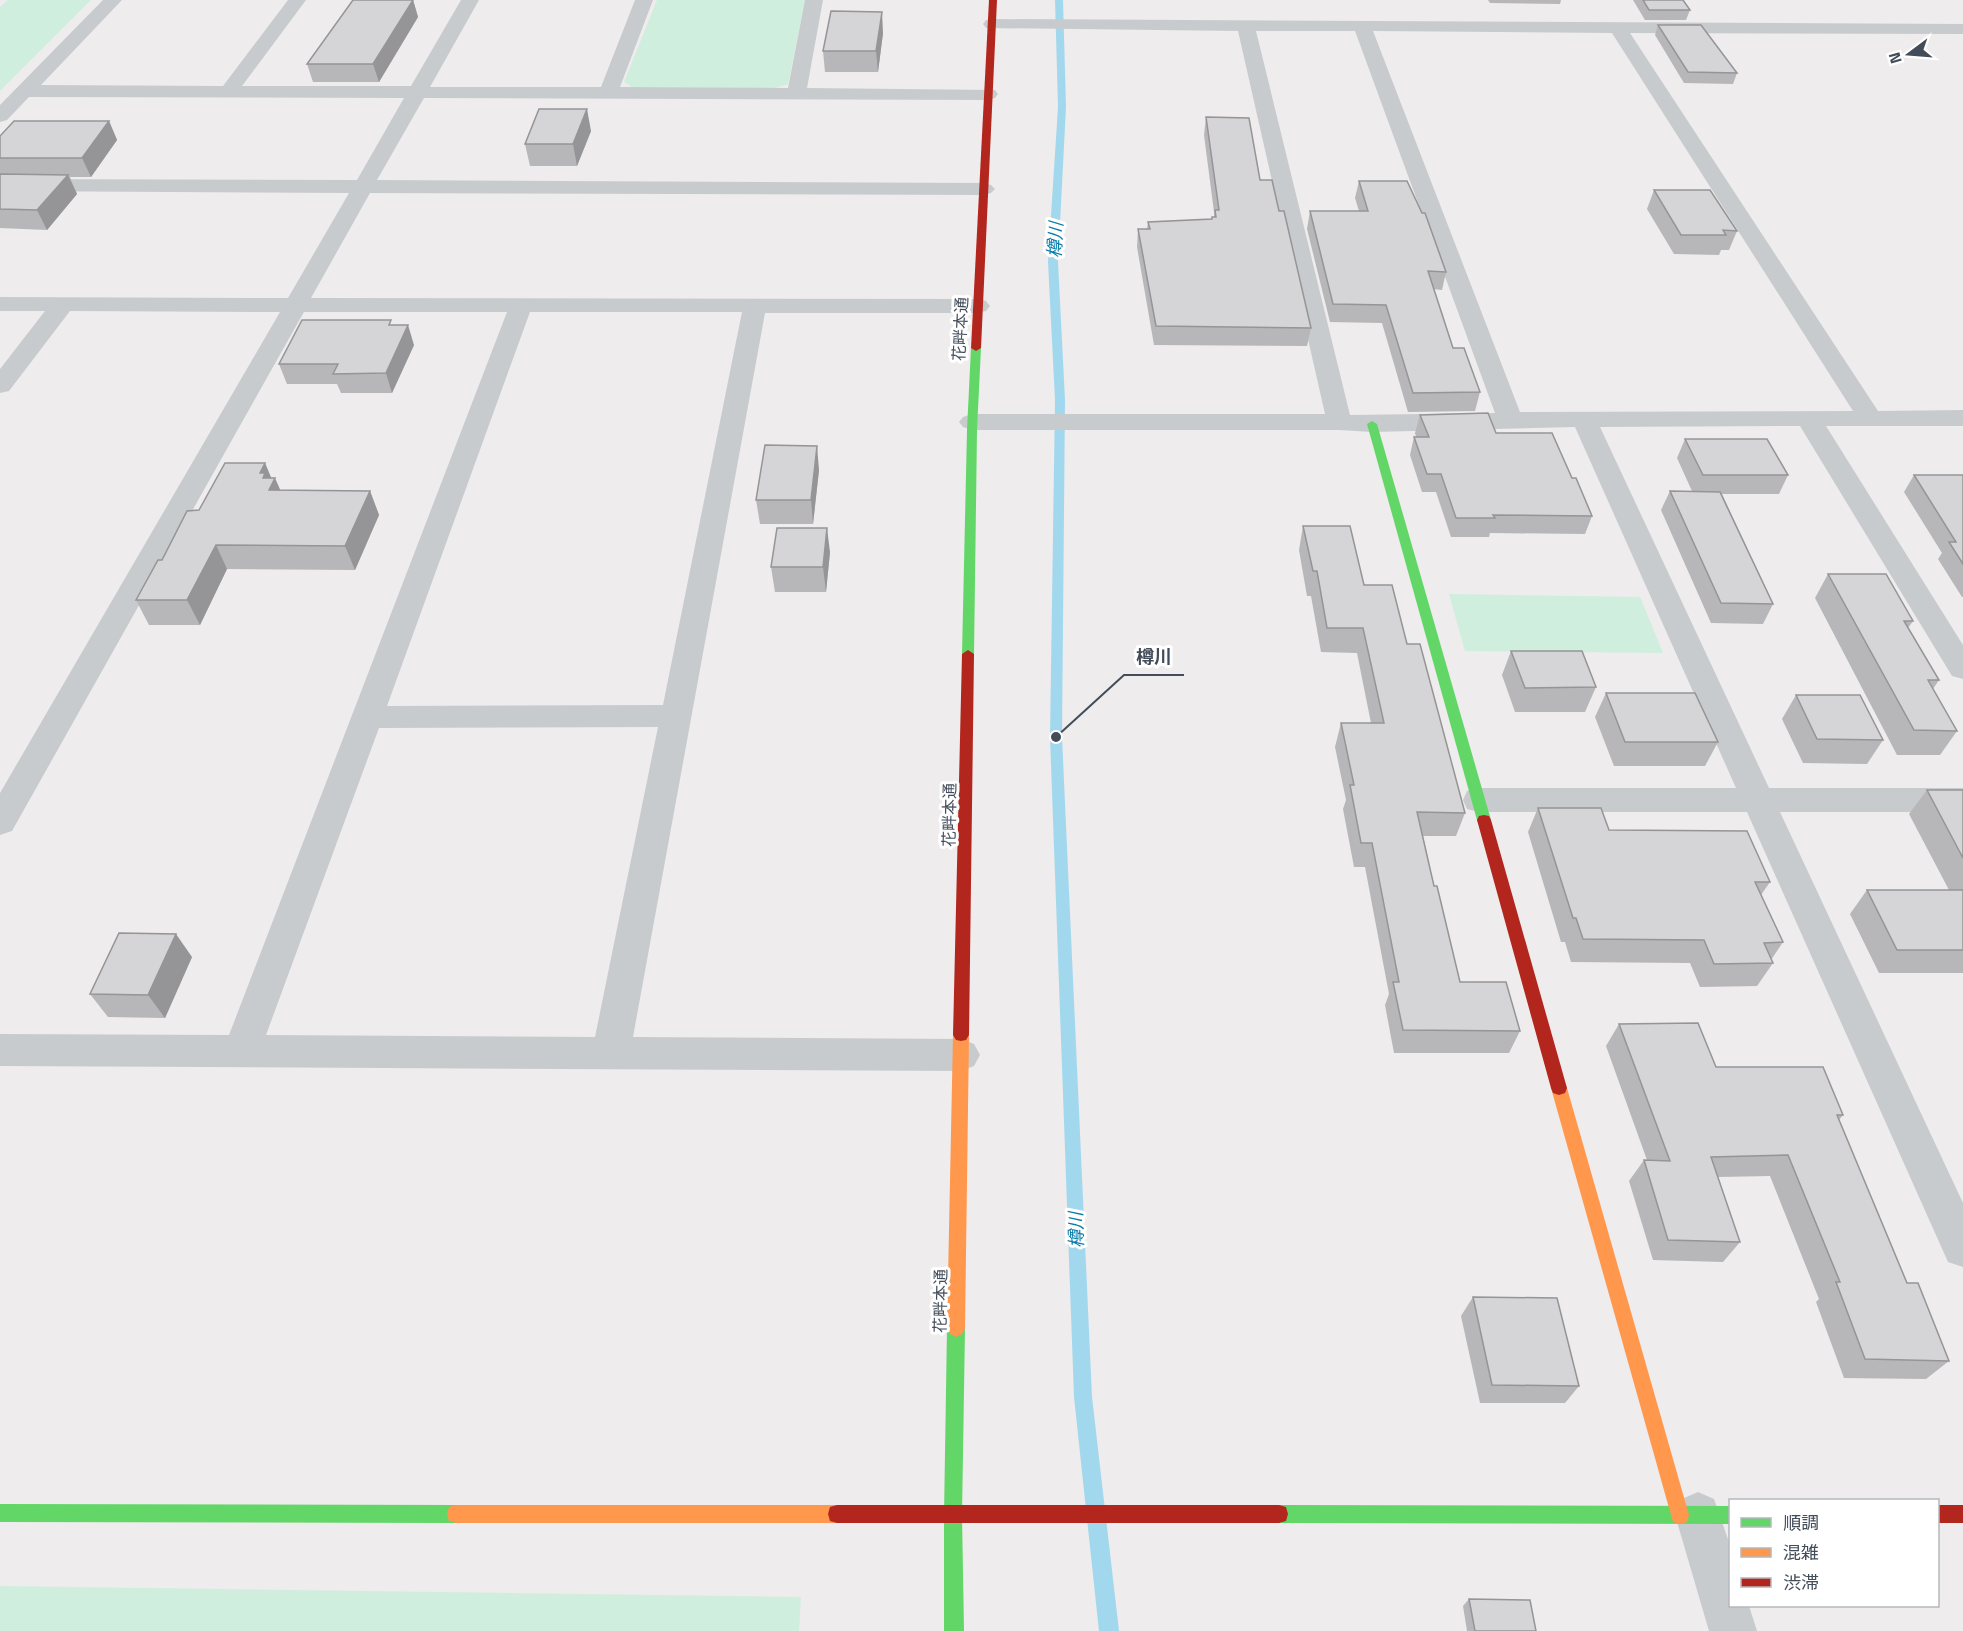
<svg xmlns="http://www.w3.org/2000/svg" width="1963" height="1631" viewBox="0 0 1963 1631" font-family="'Titillium Web','Noto Sans JP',sans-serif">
	<rect width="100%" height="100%" fill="#eeecec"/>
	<g fill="#cfeedd">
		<polygon points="8,0 91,0 0,91 0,7"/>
		<polygon points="657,0 805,0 788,84 775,88 632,87 624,82"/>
		<polygon points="1449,594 1640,597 1663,653 1465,651"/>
		<polygon points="0,1586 801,1597 799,1631 0,1631"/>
	</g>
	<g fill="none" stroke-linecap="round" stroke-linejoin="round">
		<polygon fill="#a2d8ee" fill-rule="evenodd" points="1055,0 1063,0 1066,107 1058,262 1065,400 1062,737 1092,1397 1119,1631 1099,1631 1074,1397 1050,737 1055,400 1048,262 1058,107"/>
		<g fill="#c8cbcd" fill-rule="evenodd">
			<path d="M103,0H122L41,85L223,86L288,0H306L242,86H411L461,0H479L430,87H601L635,0H653L620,87L788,88L805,0H823L807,88L995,90L998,94L995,98L988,100L424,98L377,180L984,183L991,185L995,189L991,193L984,195L370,193L311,298L978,299L986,301L990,306L986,311L978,313H765L633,1037L961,1039L974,1044L980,1055L974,1066L961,1071L0,1066V1034L229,1035L507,312H304L12,831L0,835V793L280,312L70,311L9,391L0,393V369L45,311H0V297L288,298L349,193L0,191V179L357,180L404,98L29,97L7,120L0,122V105ZM530,312H742L663,705L387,706ZM658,727L595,1037L266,1035L379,728Z"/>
			<path d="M992,19L1963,24V34L1630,33L1878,411L1963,410V426H1826L1963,645V679L1952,676L1800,426L1600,427L1769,788H1963V812H1780L1963,1203V1267L1948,1262L1747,812H1479L1467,809L1463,800L1467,791L1479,788H1736L1575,427L1372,432L1339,430H972L963,427L959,422L963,417L972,414H1325L1238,31L986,28L983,24L986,20ZM1256,31H1355L1495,413L1350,415ZM1373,31L1612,33L1853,411L1520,412Z"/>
			<polygon points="1698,1492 1714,1499 1730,1545 1730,1606 1749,1606 1757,1631 1709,1631 1675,1515 1682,1499"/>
		</g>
		<g fill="#63d668" fill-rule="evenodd">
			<polygon points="976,345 981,348 977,430 974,654 968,658 962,654 967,430 971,348"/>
			<polygon points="1372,421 1377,424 1491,820 1489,824 1479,824 1477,820 1367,424"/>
			<polygon points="956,1319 962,1322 965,1328 962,1515 964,1631 944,1631 944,1515 947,1328 950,1322"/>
			<polygon points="0,1504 456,1505 463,1507 465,1514 463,1521 456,1523 0,1522"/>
			<polygon points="1279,1505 1730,1506 1730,1524 1279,1523 1272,1521 1270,1514 1272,1507"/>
		</g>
		<g fill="#ff974d" fill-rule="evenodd">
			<polygon points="961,1029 966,1030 969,1035 965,1328 962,1334 956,1337 950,1334 947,1328 953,1035 956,1030"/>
			<polygon points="1559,1081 1565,1083 1567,1088 1689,1515 1687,1522 1680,1524 1673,1522 1671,1515 1551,1088 1553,1083"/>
			<polygon points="456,1505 837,1505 844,1507 846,1514 844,1521 837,1523 456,1523 449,1521 447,1514 449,1507"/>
		</g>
		<g fill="#b3261e" fill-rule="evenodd">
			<polygon points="989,0 997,0 981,348 976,351 971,348"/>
			<polygon points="968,650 974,654 969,1035 966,1040 961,1041 956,1040 953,1035 962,654"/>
			<polygon points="1484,815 1489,816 1491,820 1567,1088 1565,1093 1559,1095 1553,1093 1551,1088 1477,820 1479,816"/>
			<polygon points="837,1505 1279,1505 1286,1507 1288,1514 1286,1521 1279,1523 837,1523 830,1521 828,1514 830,1507"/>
			<rect x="1938" y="1505" width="25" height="18"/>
		</g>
	</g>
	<g fill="#b7b6b9">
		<polygon points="413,0 418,17 379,82 313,82 307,64"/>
		<polygon points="1488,0 1561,0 1560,4 1490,3"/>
		<polygon points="1633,0 1683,0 1690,10 1686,20 1645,20"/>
		<polygon points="1658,25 1737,73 1733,84 1684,83 1655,35"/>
		<polygon points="883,33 878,72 825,72 823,51"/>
		<polygon points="1206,117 1260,180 1279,211 1311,328 1307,346 1154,345 1137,247 1138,229 1147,229 1148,222 1211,219 1212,217 1214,217 1214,212 1204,135"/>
		<polygon points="109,121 117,140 91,177 70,177 77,194 47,230 0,228 0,136"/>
		<polygon points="591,131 577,166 530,166 525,144"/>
		<polygon points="1359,181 1446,272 1442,290 1433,289 1453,348 1480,392 1475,411 1408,412 1382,323 1330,322 1307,229 1310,211 1359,211 1355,198"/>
		<polygon points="1654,190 1737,231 1729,250 1721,250 1719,255 1674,254 1647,209"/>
		<polygon points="393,325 414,345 392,393 341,393 337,384 287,384 279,364"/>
		<polygon points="1420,415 1496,433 1572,478 1592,516 1585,534 1490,533 1489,537 1451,537 1436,492 1422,492 1410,455 1414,437 1416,437 1415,433"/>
		<polygon points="1685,439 1788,475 1779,494 1722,494 1773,604 1763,624 1711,623 1661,510 1670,491 1692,491 1677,458"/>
		<polygon points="265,463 271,478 280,490 370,491 379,515 355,570 227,569 200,625 149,625 136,600 162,560 199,510"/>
		<polygon points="819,470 813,524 760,524 756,500"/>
		<polygon points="1914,475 1963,475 1963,597 1962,597 1938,559 1942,553 1904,492"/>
		<polygon points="1303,526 1364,585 1407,644 1465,813 1456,836 1423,836 1434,886 1460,982 1520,1031 1509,1053 1394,1053 1385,1005 1389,994 1365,867 1354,867 1343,809 1346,800 1335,747 1341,723 1371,723 1357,653 1321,652 1311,596 1307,596 1299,550"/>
		<polygon points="830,552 826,592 775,592 771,567"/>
		<polygon points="1828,574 1913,621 1908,628 1939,680 1933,689 1957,731 1940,755 1897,755 1815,598"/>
		<polygon points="1511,651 1596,687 1585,712 1515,712 1502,675"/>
		<polygon points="1606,693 1718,742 1705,766 1614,766 1595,717"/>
		<polygon points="1796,695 1883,740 1867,764 1803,763 1782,719"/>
		<polygon points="1927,790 1963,790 1963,973 1879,973 1850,914 1867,890 1949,890 1909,814"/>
		<polygon points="1538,808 1770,882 1761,895 1783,942 1771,960 1773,963 1757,986 1700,987 1690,963 1571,962 1565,942 1561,942 1528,832"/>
		<polygon points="192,957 165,1018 108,1017 90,994"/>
		<polygon points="1619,1024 1716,1067 1843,1115 1839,1120 1907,1283 1949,1361 1926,1379 1844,1378 1816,1302 1819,1299 1770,1176 1718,1177 1740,1242 1723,1262 1653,1260 1629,1181 1644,1160 1647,1160 1606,1046"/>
		<polygon points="1473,1297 1579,1386 1565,1403 1480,1403 1461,1316"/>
		<polygon points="1469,1599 1536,1631 1467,1631 1463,1606"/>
	</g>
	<g fill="#959496">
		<polygon points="413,0 418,17 379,82 373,64"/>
		<polygon points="882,12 883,33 878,72 876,51"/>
		<polygon points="587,109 591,131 577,166 573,144"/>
		<polygon points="109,121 117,140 91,177 82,158"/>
		<polygon points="68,175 77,194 47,230 37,210"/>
		<polygon points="408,325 414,345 392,393 386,373"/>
		<polygon points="817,446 819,470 813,524 811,500"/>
		<polygon points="265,463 273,482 275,478 286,503 280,514 260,473"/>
		<polygon points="370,491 379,515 355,570 345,546"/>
		<polygon points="827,528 830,552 826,592 823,567"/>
		<polygon points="216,545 227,569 200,625 187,600"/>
		<polygon points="176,934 192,957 165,1018 148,995"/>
	</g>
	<g fill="#d5d4d7" stroke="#959496" stroke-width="1.5">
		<polygon points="353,0 413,0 373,64 307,64"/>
		<polygon points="1643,0 1683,0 1690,10 1649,10"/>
		<polygon points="831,11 882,12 876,51 823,51"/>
		<polygon points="1658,25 1701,25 1737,73 1688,72"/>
		<polygon points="539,109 587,109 573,144 525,144"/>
		<polygon points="1206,117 1249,118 1260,180 1272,180 1279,211 1284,211 1311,328 1156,326 1138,229 1150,229 1148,222 1212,219 1212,217 1216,217 1215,210 1219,210"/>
		<polygon points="14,121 109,121 82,158 0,158 0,136"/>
		<polygon points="0,174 68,175 37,210 0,209"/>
		<polygon points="1359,181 1407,181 1422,213 1425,213 1446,272 1428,271 1453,348 1464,348 1480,392 1413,393 1386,305 1333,304 1310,211 1368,211"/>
		<polygon points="1654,190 1710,190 1737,231 1723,230 1726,235 1681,235"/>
		<polygon points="302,320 391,320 389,325 408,325 386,373 333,374 338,364 279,364"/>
		<polygon points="1488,413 1496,433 1552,433 1572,478 1576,478 1592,516 1493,515 1495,518 1456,518 1441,474 1427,474 1414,437 1429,437 1420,415"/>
		<polygon points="1685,439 1767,439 1788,475 1703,475"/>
		<polygon points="765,445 817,446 811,500 756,500"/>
		<polygon points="225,463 265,463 260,473 265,473 263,478 275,478 269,490 370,491 345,546 216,545 187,600 136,600 158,560 162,560 187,511 199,510"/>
		<polygon points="1914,475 1963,475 1963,564 1949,542 1956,542"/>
		<polygon points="1670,491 1720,492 1773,604 1721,603"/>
		<polygon points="1303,526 1350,526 1364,585 1392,585 1407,644 1420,644 1465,813 1417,812 1434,886 1437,886 1460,982 1506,982 1520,1031 1403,1030 1393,982 1399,982 1372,843 1361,843 1350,785 1354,785 1341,723 1384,723 1363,628 1327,628 1317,571 1313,571"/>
		<polygon points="777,528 827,528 823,567 771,567"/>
		<polygon points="1828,574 1886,574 1913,621 1904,621 1939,680 1928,680 1957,731 1914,730"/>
		<polygon points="1511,651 1582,651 1596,687 1525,688"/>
		<polygon points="1606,693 1695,693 1718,742 1625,742"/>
		<polygon points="1796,695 1860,695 1883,740 1817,739"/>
		<polygon points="1927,790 1963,790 1963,858"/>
		<polygon points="1538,808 1601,808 1609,830 1747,831 1770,882 1755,882 1783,942 1764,943 1773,963 1714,964 1704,940 1583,939 1576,918 1573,918"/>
		<polygon points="1867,890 1963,890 1963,950 1897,950"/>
		<polygon points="119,933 176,934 148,995 90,994"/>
		<polygon points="1698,1023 1716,1067 1823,1067 1843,1115 1837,1115 1907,1283 1918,1283 1949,1361 1865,1359 1836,1282 1840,1282 1788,1155 1711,1157 1740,1242 1668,1240 1644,1160 1670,1161 1619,1024"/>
		<polygon points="1473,1297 1557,1298 1579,1386 1492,1385"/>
		<polygon points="1469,1599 1530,1600 1536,1631 1475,1631"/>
	</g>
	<g text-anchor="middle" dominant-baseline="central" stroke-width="6" stroke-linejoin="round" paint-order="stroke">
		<g font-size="16" fill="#434d5a" stroke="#fff">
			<text transform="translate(960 329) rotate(-87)">花畔本通</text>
			<text transform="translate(949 815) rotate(-89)">花畔本通</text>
			<text transform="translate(940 1301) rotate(-89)">花畔本通</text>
		</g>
		<g font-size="18" font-style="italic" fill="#067caa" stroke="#fff">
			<text transform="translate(1055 240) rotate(-87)">樽川</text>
			<text transform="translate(1076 1230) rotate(-92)">樽川</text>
		</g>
	</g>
	<path fill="none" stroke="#434d5a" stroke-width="2" d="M1056 737L1124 675H1184"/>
	<circle fill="#434d5a" stroke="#fff" stroke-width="2" cx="1056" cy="737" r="6"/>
	<g font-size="18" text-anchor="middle" font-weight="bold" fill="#434d5a" stroke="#fff" stroke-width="6" stroke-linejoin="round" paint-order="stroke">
		<text x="1154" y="663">樽川</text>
	</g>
	<rect x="1729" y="1499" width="210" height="108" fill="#ffffff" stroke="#b4b8bd" stroke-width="1.5"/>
	<rect x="1741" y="1518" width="30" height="9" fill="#63d668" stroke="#b4b8bd" stroke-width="1.5"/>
	<text x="1783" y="1529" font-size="18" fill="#434d5a">順調</text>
	<rect x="1741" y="1548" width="30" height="9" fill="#ff974d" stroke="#b4b8bd" stroke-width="1.5"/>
	<text x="1783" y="1559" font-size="18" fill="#434d5a">混雑</text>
	<rect x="1741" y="1578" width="30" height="9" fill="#b3261e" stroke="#b4b8bd" stroke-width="1.5"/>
	<text x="1783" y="1589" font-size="18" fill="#434d5a">渋滞</text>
	<g transform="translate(1909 54) rotate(254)" stroke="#ffffff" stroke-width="4.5" paint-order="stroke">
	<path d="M0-4.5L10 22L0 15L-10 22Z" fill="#434d5a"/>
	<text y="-9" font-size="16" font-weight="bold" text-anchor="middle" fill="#434d5a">N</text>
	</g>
</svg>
